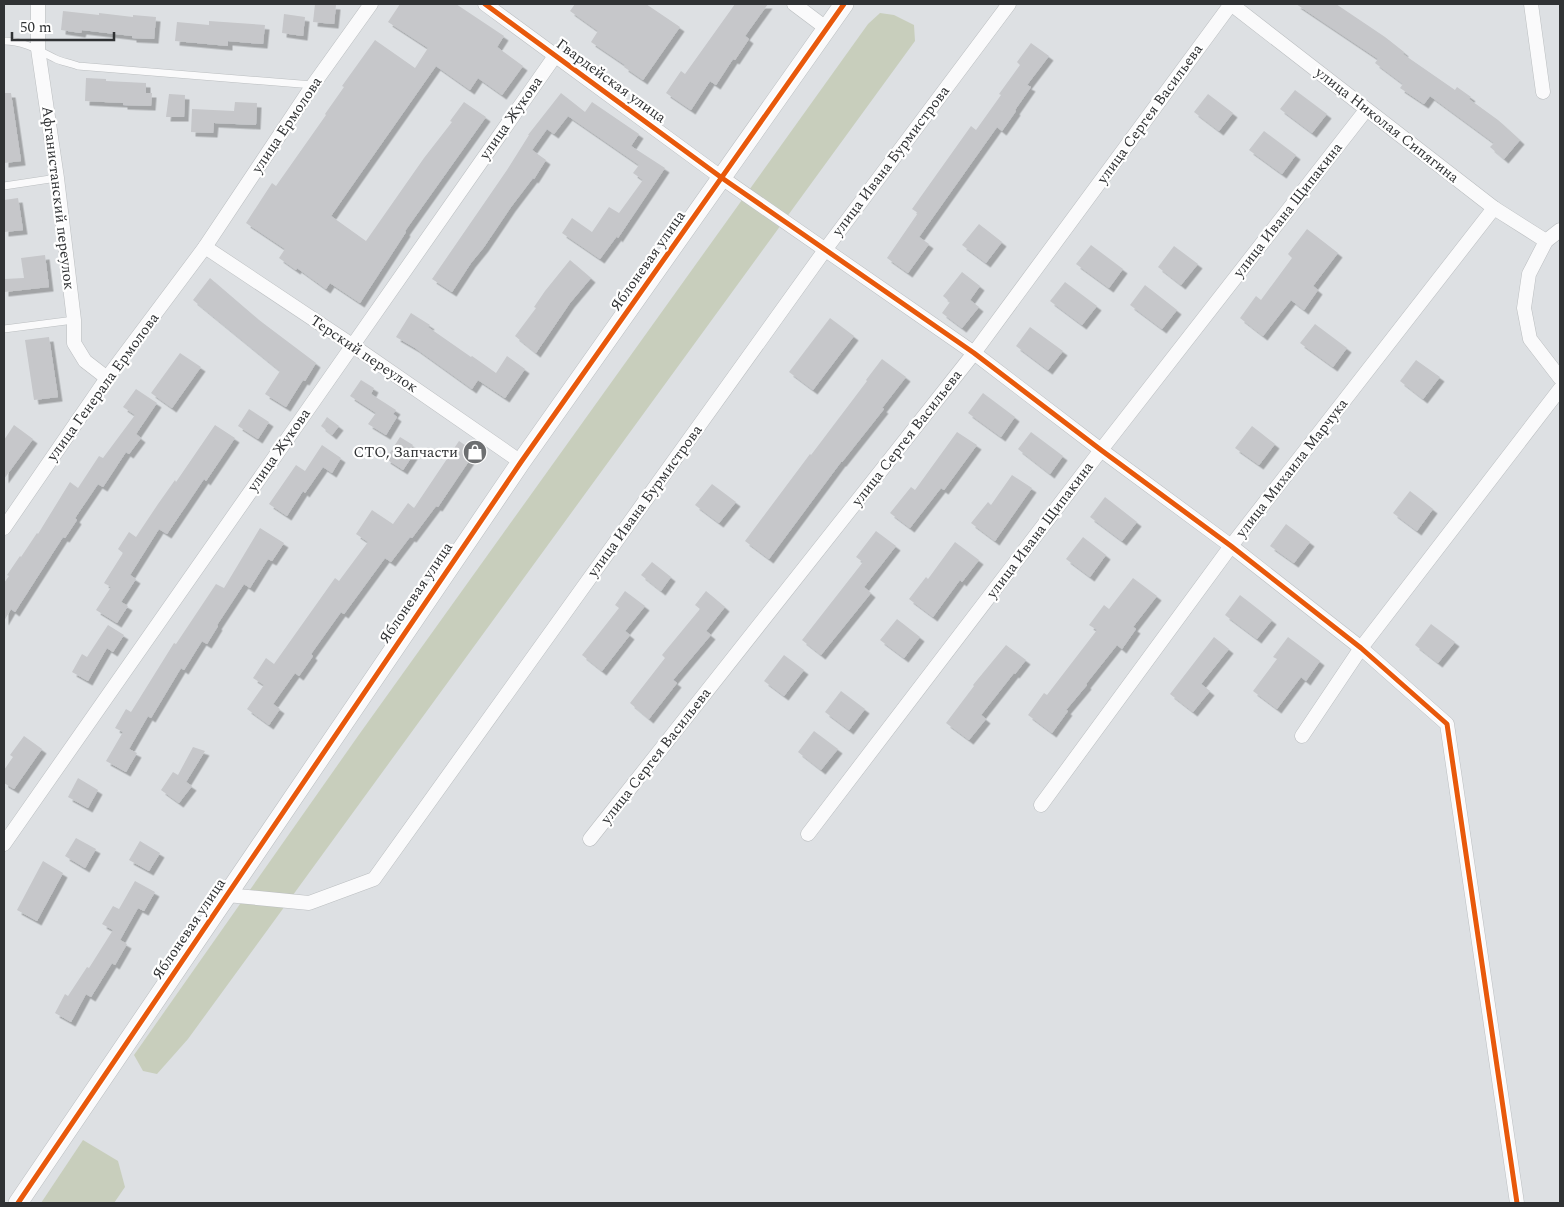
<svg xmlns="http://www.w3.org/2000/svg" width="1564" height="1207" viewBox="0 0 1564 1207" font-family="Spectral,serif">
	<defs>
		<filter id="shadow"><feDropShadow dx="4.5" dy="4.5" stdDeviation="0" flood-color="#0004"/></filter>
	</defs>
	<rect width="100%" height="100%" fill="#dde0e3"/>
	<g fill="#c8cebc">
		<polygon points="880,13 894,15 914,25 915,41 188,1039 157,1074 143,1071 134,1055 358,736 868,24"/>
		<polygon points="83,1140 118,1161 125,1187 114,1203 41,1203"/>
	</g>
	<g fill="#c6c7ca" filter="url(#shadow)">
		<polygon points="315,4 336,5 334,24 313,22"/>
		<polygon points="400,4 456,4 504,36 497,47 523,66 502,95 478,78 470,90 436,66 349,190 331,216 366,241 424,158 452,122 450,121 464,102 486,117 405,231 406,232 360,303 330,283 326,289 297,268 296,270 279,258 285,249 246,223 272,183 276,186 326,115 325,114 344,87 342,86 375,40 415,68 428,48 388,22"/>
		<polygon points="575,4 646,4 680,27 643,80 624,67 625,65 591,42 598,31 570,11"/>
		<polygon points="735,4 768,4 745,36 749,39 735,60 733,59 716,85 710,81 691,110 666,93 681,71 685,74"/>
		<polygon points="1296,4 1336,4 1385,37 1404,52 1403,54 1455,90 1457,87 1471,97 1469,99 1498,120 1520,140 1504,159 1490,147 1494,143 1430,96 1424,104 1400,88 1403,84 1375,63 1378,59"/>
		<polygon points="63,11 99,15 99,13 133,17 133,15 156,17 154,39 132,38 132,36 82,30 81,33 61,30"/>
		<polygon points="284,14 305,17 303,36 282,33"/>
		<polygon points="209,21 265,25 263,44 228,41 228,46 175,41 177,22 209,25"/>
		<polygon points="1031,43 1049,56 1027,85 1031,87 1015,110 1016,111 1002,131 997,127 919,237 929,244 908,273 887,258 918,213 912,209 971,126 976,130 1001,95 999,94 1020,65 1017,62"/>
		<polygon points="86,78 106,79 106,81 146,83 146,93 152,93 151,106 123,105 123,103 85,101"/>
		<polygon points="1295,90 1327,114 1312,133 1280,109"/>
		<polygon points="4,93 11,93 21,161 4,163"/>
		<polygon points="561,93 585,112 592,102 639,134 631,146 665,168 618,238 617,236 600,259 562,233 572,218 592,232 609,207 619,213 643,180 633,173 639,165 568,116 554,134 547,129 532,150 546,160 534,179 533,178 511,207 484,247 471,263 452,292 432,279 507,170 529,135 528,135"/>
		<polygon points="169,94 185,95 184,117 166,117"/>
		<polygon points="1208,94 1233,113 1219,131 1194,112"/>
		<polygon points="235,102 257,103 256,125 214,123 213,133 191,132 192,109 234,111"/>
		<polygon points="1264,131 1296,155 1282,174 1249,150"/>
		<polygon points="18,198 23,230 4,232 4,200"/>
		<polygon points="979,224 1002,242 986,263 962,245"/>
		<polygon points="1307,229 1338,253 1313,286 1318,290 1304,310 1291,300 1263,336 1240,318 1256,296 1261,300 1292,258 1288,254"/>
		<polygon points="1091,245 1123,269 1109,288 1076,264"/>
		<polygon points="1174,246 1198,264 1181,285 1158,267"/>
		<polygon points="45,255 49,287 4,292 4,279 24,278 21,258"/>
		<polygon points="570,260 591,278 570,303 536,353 515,336 536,308 534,307 545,291"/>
		<polygon points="962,272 980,286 970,300 979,307 962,328 942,313 950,302 943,296"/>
		<polygon points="210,278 259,320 316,363 305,381 303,380 286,407 265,394 280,371 193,300"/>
		<polygon points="1065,282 1097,306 1082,325 1050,301"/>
		<polygon points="1145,285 1177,310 1162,329 1130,305"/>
		<polygon points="411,313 430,325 428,327 471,357 472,356 496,373 507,356 525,369 505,398 478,380 472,389 415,348 396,337"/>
		<polygon points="830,318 854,336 813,390 789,372"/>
		<polygon points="1315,324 1347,348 1333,367 1300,343"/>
		<polygon points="1030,327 1063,351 1048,370 1016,346"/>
		<polygon points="49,337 58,397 34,400 25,340"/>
		<polygon points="180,353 201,367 172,408 151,393"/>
		<polygon points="882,359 906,377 882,408 884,409 842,462 841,462 769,559 745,541 810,454 811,455 867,381 866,380"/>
		<polygon points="1416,360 1440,377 1423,399 1400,381"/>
		<polygon points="361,380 374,388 371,394 396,410 393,414 397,417 386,435 368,424 376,413 350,396"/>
		<polygon points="136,389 157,403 136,434 141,438 129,454 126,452 103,487 98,484 75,518 77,520 65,538 63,537 15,612 11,609 4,621 4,583 9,576 7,575 20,556 21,557 37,533 38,534 70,482 78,488 99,456 103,458 135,415 123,407"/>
		<polygon points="983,393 1015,417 1001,437 968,413"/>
		<polygon points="249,409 269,422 258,439 238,426"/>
		<polygon points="327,417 339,426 332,435 321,426"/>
		<polygon points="14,425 33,439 4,479 4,440"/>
		<polygon points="215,425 235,438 206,481 204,479 167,534 159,529 130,575 136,579 121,602 128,606 117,623 96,610 111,587 104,583 123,553 118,549 129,532 136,537 158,504 175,480 176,482"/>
		<polygon points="1252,426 1275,444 1259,465 1235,448"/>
		<polygon points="957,432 977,445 944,490 941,488 910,528 890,513 911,487 915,490"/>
		<polygon points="1031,432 1063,456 1050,474 1018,449"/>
		<polygon points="400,437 413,445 410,449 415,452 403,470 386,459"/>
		<polygon points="459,441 475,452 438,507 436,506 412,538 410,537 391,562 385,558 344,614 341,612 311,654 313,656 299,676 295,673 273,704 280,709 269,725 247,709 264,685 253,678 266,658 274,664 335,578 339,581 368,542 356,534 372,510 393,524 408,503 414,508"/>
		<polygon points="322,445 341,458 332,473 323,467 305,493 303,491 287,516 269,504 296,465 305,471"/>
		<polygon points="1012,475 1032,488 995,541 971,523 988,502 991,505"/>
		<polygon points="712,484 736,502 719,523 695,505"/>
		<polygon points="1410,491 1433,509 1417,531 1393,513"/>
		<polygon points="1105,497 1137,522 1122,541 1090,517"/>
		<polygon points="1286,524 1310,542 1294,563 1270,546"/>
		<polygon points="260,528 284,543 272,561 268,559 250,588 244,584 217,625 218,626 207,644 202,641 184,670 181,668 151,718 148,716 129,749 137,753 126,772 106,761 123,732 115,728 126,709 131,712 174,643 176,644 216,584 224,588"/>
		<polygon points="876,531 896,546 864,587 871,593 821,655 802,640 863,562 856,557"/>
		<polygon points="1083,537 1106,555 1090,577 1066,559"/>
		<polygon points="955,542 979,560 962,582 960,580 933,617 909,599 926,577 928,579"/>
		<polygon points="652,562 671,577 661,591 641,575"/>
		<polygon points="1133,578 1157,596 1133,627 1136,629 1122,649 1117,645 1086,684 1087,685 1066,710 1068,711 1052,733 1028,715 1044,693 1047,695 1097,630 1089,625 1104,605 1109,609"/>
		<polygon points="625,591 645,606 625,631 630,635 602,671 582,655 619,608 615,605"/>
		<polygon points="706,591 725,607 706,631 711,635 673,680 677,683 649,719 630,703 665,658 662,655 700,609 695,605"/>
		<polygon points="1240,595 1272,620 1257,639 1225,615"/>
		<polygon points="897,619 920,637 904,658 880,640"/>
		<polygon points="1431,624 1455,642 1438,663 1415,645"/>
		<polygon points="108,625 124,635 113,652 107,648 88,681 72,672 82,654 87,657"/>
		<polygon points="1214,637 1229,649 1201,684 1210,691 1193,712 1170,694"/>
		<polygon points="1288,637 1320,661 1306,681 1301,677 1277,709 1253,691 1277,659 1273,657"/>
		<polygon points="1006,645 1026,660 1015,674 1014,673 981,715 986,719 969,740 946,723 974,686 973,685"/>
		<polygon points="784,655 804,670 784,696 764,681"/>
		<polygon points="841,691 865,709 849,730 825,712"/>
		<polygon points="814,731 838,749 821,770 798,752"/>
		<polygon points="24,736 42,749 14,789 4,783 4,770 13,757 10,755"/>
		<polygon points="193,747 205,751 186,782 192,786 179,803 161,790 173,772 178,775"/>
		<polygon points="78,778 98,790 88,808 68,797"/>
		<polygon points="76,838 96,849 85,868 65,856"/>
		<polygon points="140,841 160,853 149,871 129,860"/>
		<polygon points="43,861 63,873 37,921 17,910"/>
		<polygon points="135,881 155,892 144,911 138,908 120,940 127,944 115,965 112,963 91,997 86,994 71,1022 55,1013 65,994 68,996 87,967 89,968 113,930 102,924 113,906 119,909"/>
	</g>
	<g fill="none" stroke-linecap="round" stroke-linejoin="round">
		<g stroke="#bbbec0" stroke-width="8">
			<g id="lane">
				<path d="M4,41C24,41 38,50 56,59C62,62 71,63 78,66L313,85"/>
				<polyline points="4,186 57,178"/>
				<polyline points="4,329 74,320"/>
			</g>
		</g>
		<g stroke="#bbbec0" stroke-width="15">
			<g id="street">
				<polyline points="38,4 38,49 57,178 74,320 74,343 85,361 107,378"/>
				<polyline points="485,4 722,178 974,353 1101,450 1231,546 1361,648 1447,724 1517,1203"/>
				<polyline points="794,4 826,28"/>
				<polyline points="1231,4 1494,208 1546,241"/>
				<polyline points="1531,4 1543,92"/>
				<polyline points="1560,230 1546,241 1529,274 1524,308 1530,339 1560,378"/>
				<polyline points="205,247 352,345 521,462"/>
				<polyline points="4,528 107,378 205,247 313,85 371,4"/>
				<polyline points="1302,736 1361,648 1560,389"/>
				<polyline points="1041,805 1231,546 1494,208"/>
				<polyline points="808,834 1101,450 1366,110"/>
				<polyline points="590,839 974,353 1231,4"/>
				<polyline points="4,844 555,56"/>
				<polyline points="227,895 309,903 374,879 825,250 1009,4"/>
			</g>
		</g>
		<g stroke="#bbbec0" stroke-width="20">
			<polyline id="secondary" points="18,1203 521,462 844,4"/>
		</g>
		<use href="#lane" stroke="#fafafb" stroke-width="7"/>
		<use href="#street" stroke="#fafafb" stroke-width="14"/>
		<use href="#secondary" stroke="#fafafb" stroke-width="19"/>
		<g stroke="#fff" stroke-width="8">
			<g id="cycleway">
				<polyline points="485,4 722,178 974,353 1101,450 1231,546 1361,648 1447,724 1517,1203"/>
				<polyline points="18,1203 521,462 844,4"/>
			</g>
		</g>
		<use href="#cycleway" stroke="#e8590c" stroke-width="5"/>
	</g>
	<defs>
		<g id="shop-disc" transform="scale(1.25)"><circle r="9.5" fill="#6d6f71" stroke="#fff"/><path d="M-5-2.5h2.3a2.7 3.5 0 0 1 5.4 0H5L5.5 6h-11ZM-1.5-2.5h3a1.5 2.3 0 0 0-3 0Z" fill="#fff"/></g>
	</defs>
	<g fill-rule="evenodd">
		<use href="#shop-disc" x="475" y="452"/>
	</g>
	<g text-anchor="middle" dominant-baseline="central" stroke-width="4.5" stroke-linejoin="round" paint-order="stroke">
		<g font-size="15" fill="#303234" stroke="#fff">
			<text transform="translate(611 81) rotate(36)">Гвардейская улица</text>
			<text transform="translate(1150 114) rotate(-54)">улица Сергея Васильева</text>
			<text transform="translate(511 118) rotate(-55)">улица Жукова</text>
			<text transform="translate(287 125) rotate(-56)">улица Ермолова</text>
			<text transform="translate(1387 125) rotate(38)">улица Николая Сипягина</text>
			<text transform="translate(891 161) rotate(-53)">улица Ивана Бурмистрова</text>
			<text transform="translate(58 198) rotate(83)">Афганистанский переулок</text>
			<text transform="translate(1288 210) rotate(-52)">улица Ивана Щипакина</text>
			<text transform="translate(648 261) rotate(-55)">Яблоневая улица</text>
			<text transform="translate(364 354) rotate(34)">Терский переулок</text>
			<text transform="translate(103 387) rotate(-54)">улица Генерала Ермолова</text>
			<text transform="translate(907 438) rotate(-52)">улица Сергея Васильева</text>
			<text transform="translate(279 450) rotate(-55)">улица Жукова</text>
			<text transform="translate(1292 468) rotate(-52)">улица Михаила Марчука</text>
			<text transform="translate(645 501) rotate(-54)">улица Ивана Бурмистрова</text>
			<text transform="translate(1040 530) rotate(-53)">улица Ивана Щипакина</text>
			<text transform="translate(416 593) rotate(-56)">Яблоневая улица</text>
			<text transform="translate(656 756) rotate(-52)">улица Сергея Васильева</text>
			<text transform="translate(189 929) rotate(-56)">Яблоневая улица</text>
		</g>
		<g font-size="15" fill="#303234" stroke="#fff" text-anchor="end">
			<text x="458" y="452">СТО, Запчасти</text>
		</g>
	</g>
	<rect width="1564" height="1207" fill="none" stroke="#303234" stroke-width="10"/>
	<path d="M12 32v8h102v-8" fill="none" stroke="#303234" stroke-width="2.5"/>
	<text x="20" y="32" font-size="15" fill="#303234" stroke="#ffffff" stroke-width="4" paint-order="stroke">50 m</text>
</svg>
